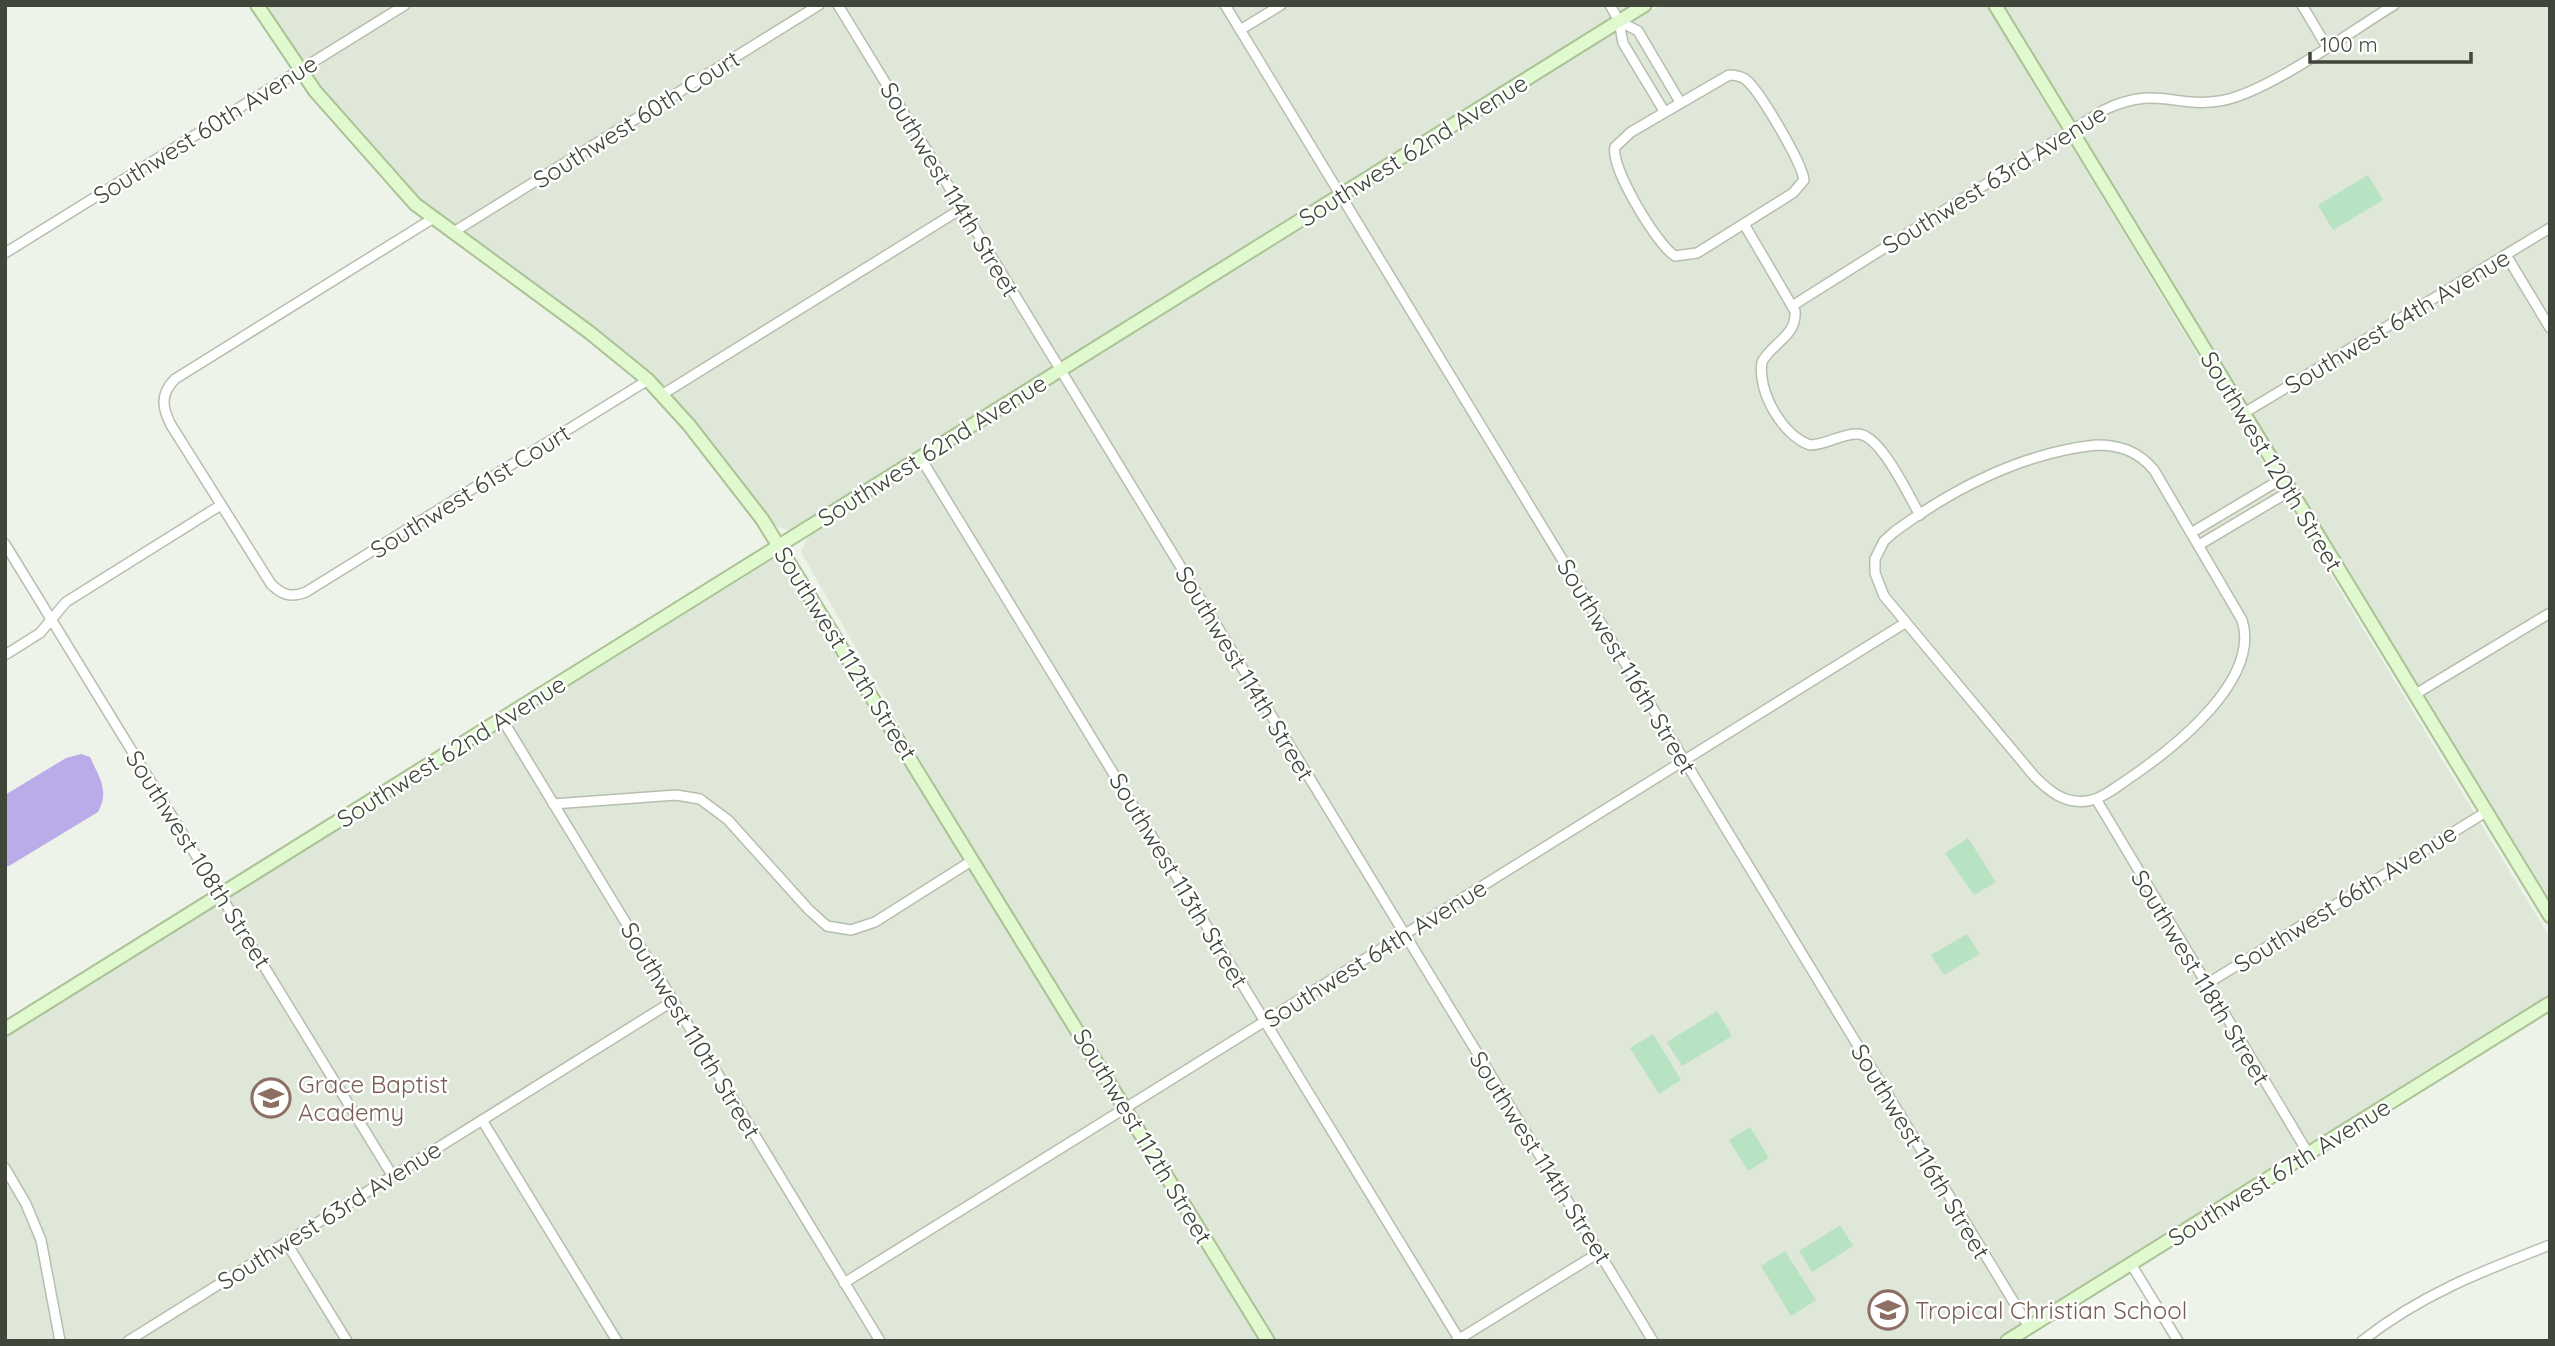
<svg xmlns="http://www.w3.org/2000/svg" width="2555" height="1346" viewBox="0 0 2555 1346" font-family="Quicksand,sans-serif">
	<rect width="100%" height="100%" fill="#eef3ea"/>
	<g fill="#dfe7d8">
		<polygon points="262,5 1635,5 792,531 771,525 660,383 599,333 452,225 383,166 332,103"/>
		<polygon points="1660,5 1986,5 2550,938 2550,996 2441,1061 2000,1341 1274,1341 951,814 801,552 807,538"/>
		<polygon points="2002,5 2550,5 2550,905 2524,865"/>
		<polygon points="777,557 1260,1341 5,1341 5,1034"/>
	</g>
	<g fill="#b7e3c2">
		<polygon points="2368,175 2383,200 2333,230 2318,205"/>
		<polygon points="1968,838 1996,882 1974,895 1945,853"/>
		<polygon points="1967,934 1980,954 1944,975 1931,955"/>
		<polygon points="1717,1011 1732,1036 1682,1066 1667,1042"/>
		<polygon points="1653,1034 1681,1080 1659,1094 1630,1048"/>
		<polygon points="1750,1127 1769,1158 1748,1171 1729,1140"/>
		<polygon points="1840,1225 1853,1246 1812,1272 1799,1251"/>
		<polygon points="1785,1251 1816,1300 1791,1316 1761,1266"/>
	</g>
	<path fill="#baace9" d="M81,754L90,757C99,777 110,791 98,812L9,866H5V795L66,758Z"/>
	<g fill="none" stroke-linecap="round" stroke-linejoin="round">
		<g stroke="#b6bead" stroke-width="12">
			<g id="street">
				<polyline points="838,5 1653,1341"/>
				<polyline points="1225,5 2029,1327"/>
				<polyline points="1610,5 1619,21 1623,43 1664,111"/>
				<polyline points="2302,5 2327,47"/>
				<polyline points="1619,21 1638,31 1680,102"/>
				<polyline points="1240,30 1281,5"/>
				<path d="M1729,75C1735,75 1740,76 1745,79C1759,89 1802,163 1804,180L1793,193L1697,253L1675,256C1657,245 1610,167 1615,147L1631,132Z"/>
				<path d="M432,219L175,379C160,394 162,408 171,425L271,584C282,595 291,598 306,592L648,380"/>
				<path d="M1744,224L1795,311C1797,336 1772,343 1762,362C1757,391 1782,435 1810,445C1827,445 1842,433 1858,434C1881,435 1908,495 1920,515"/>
				<polyline points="452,233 819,5"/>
				<polyline points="5,253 405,5"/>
				<polyline points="2506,255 2550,328"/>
				<path d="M1792,306L2104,110C2157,85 2173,108 2220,101C2266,94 2351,31 2394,5"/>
				<polyline points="663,394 961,209"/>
				<polyline points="2244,413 2550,228"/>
				<path d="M2096,445C2120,445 2138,451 2154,470L2242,620C2261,679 2176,746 2134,775C2120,784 2103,799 2087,801C2065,804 2050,792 2035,777L1884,596L1875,573V559L1884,541L1894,532C1954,488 2022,453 2096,445Z"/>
				<polyline points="920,457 1459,1339"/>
				<polyline points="2191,533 2283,478"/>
				<polyline points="5,544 392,1175"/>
				<polyline points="2199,545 2290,491"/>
				<polyline points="5,655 40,633 66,602 221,505"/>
				<polyline points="2414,695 2550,613"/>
				<polyline points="502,719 880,1341"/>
				<polyline points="2096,799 2308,1153"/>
				<polyline points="553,804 676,795 700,799 728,820 809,910 827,926 851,930 875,922 973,860"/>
				<polyline points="2205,985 2486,812"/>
				<polyline points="482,1120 617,1341"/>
				<polyline points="5,1168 26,1204 41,1240 60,1341"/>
				<polyline points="286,1242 347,1341"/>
				<polyline points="2131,1264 2178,1341"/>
				<polyline points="844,1283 1905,623"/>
				<polyline points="128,1341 673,1001"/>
				<polyline points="1456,1341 1600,1252"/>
				<path d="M2362,1341C2420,1295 2482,1271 2550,1245"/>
			</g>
		</g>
		<g stroke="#aac295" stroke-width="16">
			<g id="secondary">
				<polyline points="257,5 315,91 415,204 589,332 648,380 689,425 762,519 1268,1341"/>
				<polyline points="1995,5 2550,916"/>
				<polyline points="5,1029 1645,5"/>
				<polyline points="2007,1341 2550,1003"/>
			</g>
		</g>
		<use href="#street" stroke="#fff" stroke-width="9"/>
		<use href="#secondary" stroke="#e0f9ce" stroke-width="12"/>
	</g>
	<defs>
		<g id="school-ring" transform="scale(2.0125)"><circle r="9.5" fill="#fff" stroke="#8d6e63" stroke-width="1.5"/><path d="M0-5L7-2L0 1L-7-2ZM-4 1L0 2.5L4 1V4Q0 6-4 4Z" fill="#8d6e63"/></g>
	</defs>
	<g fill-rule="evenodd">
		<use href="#school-ring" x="271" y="1098"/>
		<use href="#school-ring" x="1888" y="1310"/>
	</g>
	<g text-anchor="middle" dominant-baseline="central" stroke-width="5" stroke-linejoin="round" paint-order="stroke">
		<g font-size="24" fill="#404639" stroke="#fff">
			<text transform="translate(636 119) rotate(-32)">Southwest 60th Court</text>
			<text transform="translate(205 129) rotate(-32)">Southwest 60th Avenue</text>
			<text transform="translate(1413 150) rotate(-32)">Southwest 62nd Avenue</text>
			<text transform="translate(1994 179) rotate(-32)">Southwest 63rd Avenue</text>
			<text transform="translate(950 189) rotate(59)">Southwest 114th Street</text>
			<text transform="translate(2397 321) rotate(-31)">Southwest 64th Avenue</text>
			<text transform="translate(932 450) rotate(-32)">Southwest 62nd Avenue</text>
			<text transform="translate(2272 461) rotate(59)">Southwest 120th Street</text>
			<text transform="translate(470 491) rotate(-32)">Southwest 61st Court</text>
			<text transform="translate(846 653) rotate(58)">Southwest 112th Street</text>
			<text transform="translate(1627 666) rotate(59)">Southwest 116th Street</text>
			<text transform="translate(1245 673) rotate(59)">Southwest 114th Street</text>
			<text transform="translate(451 751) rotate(-32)">Southwest 62nd Avenue</text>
			<text transform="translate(199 859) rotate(58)">Southwest 108th Street</text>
			<text transform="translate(1179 880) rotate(59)">Southwest 113th Street</text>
			<text transform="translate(2345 898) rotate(-32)">Southwest 66th Avenue</text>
			<text transform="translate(1375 953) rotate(-32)">Southwest 64th Avenue</text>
			<text transform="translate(2201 977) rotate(59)">Southwest 118th Street</text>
			<text transform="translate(691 1030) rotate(59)">Southwest 110th Street</text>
			<text transform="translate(1143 1136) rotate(59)">Southwest 112th Street</text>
			<text transform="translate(1921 1151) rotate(59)">Southwest 116th Street</text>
			<text transform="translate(1541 1157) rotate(58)">Southwest 114th Street</text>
			<text transform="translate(2279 1172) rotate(-32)">Southwest 67th Avenue</text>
			<text transform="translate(329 1215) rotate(-32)">Southwest 63rd Avenue</text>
		</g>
		<g font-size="24" fill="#785e54" stroke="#fff" text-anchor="start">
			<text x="298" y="1084">Grace Baptist<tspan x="298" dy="28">Academy</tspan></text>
			<text x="1915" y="1310">Tropical Christian School</text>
		</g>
	</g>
	<rect width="2555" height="1346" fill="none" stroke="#404639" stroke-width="14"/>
	<path d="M2310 52v10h161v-10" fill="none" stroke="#404639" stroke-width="3.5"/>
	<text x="2320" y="52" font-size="21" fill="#404639" stroke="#ffffff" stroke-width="5" paint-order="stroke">100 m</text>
</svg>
